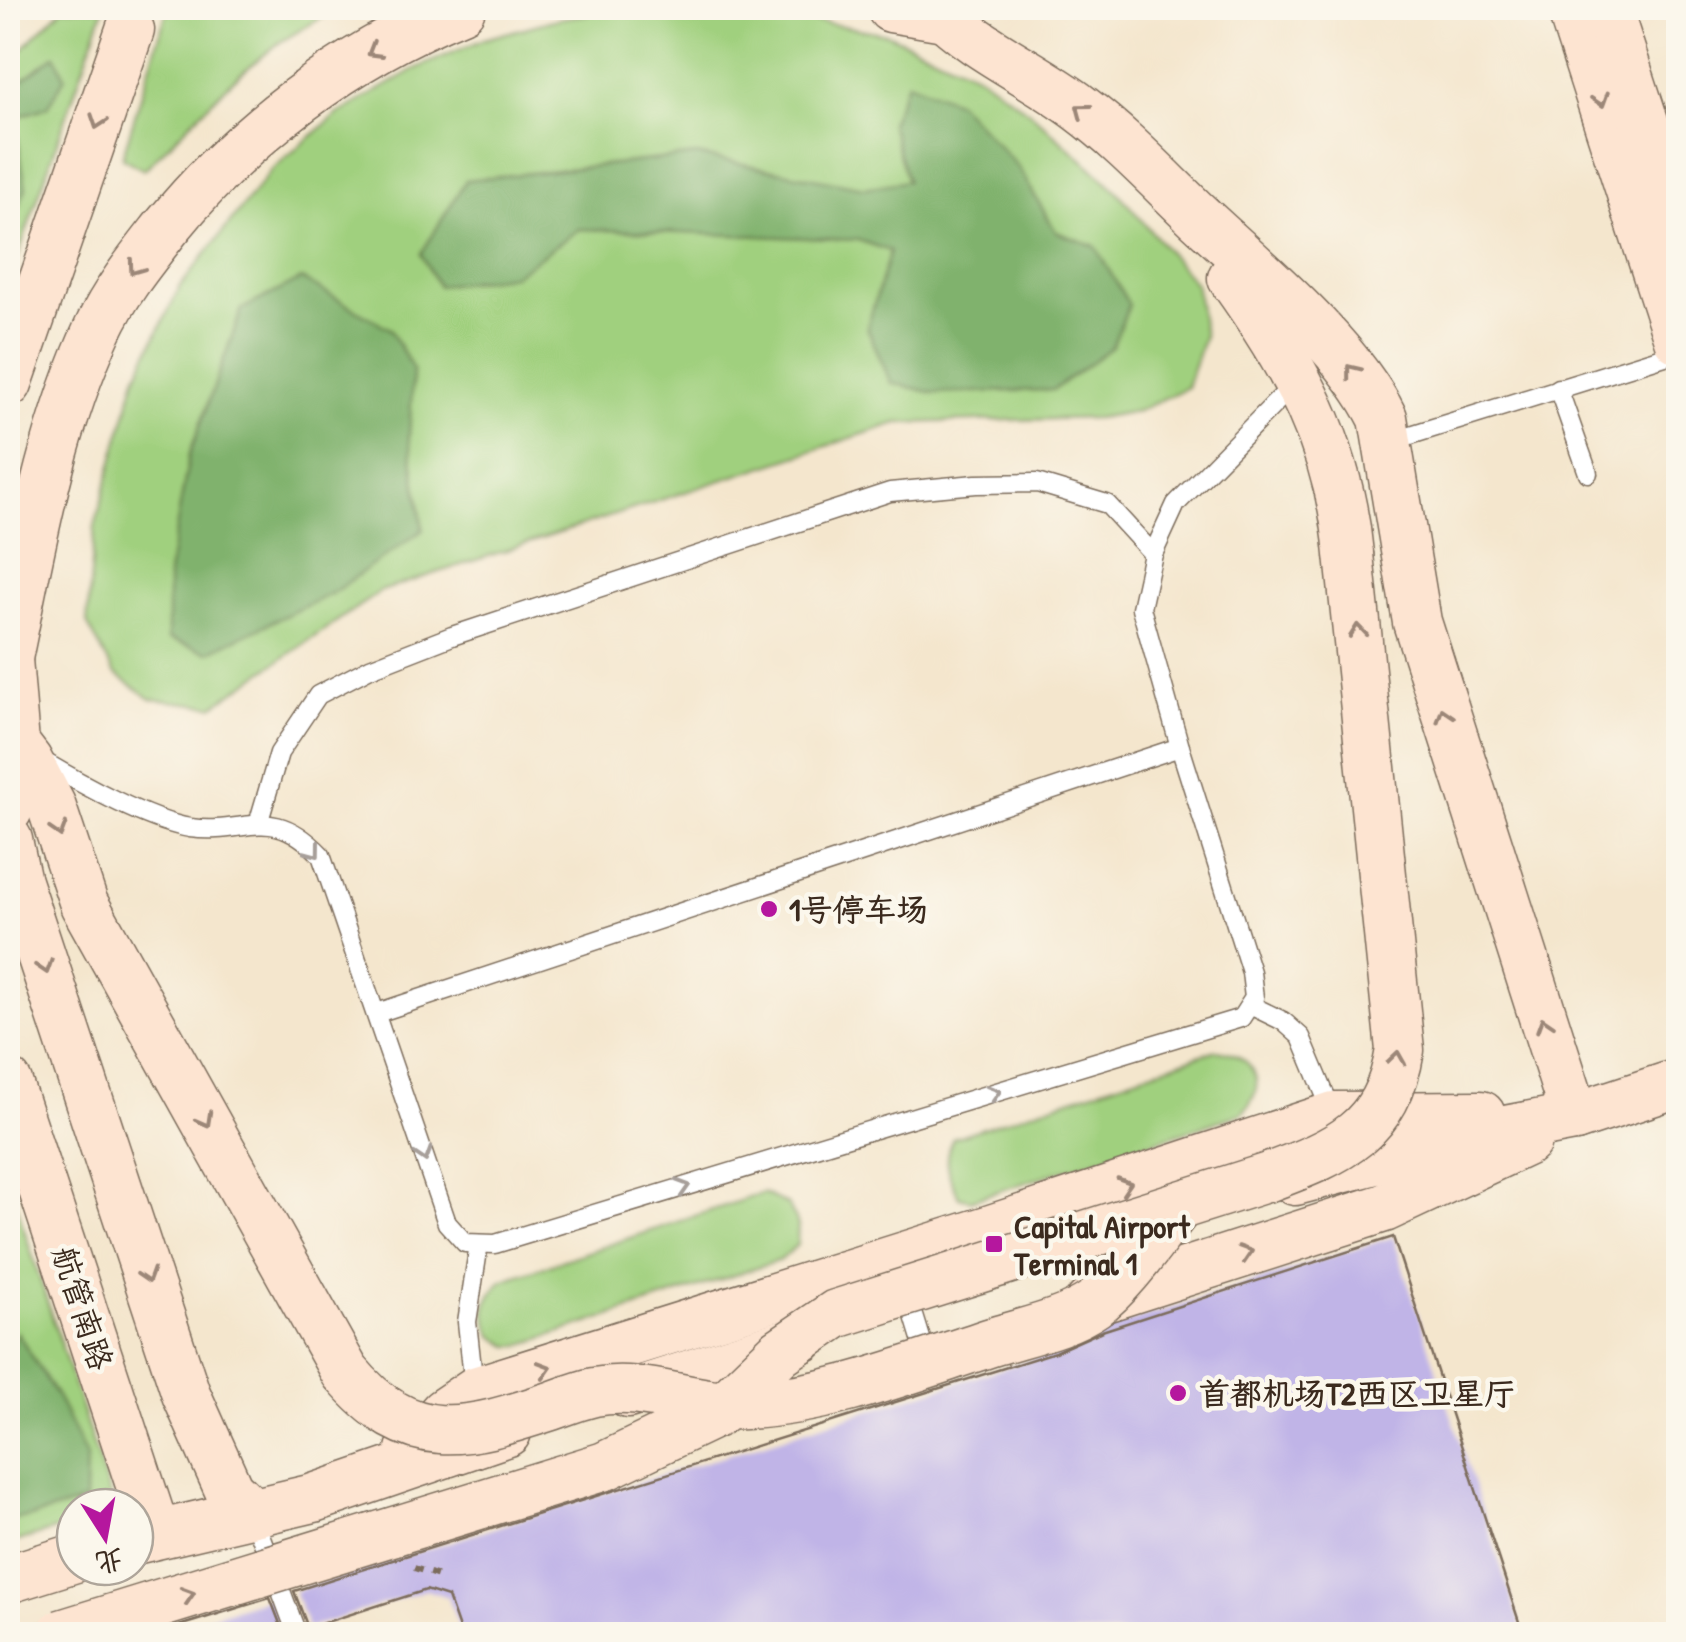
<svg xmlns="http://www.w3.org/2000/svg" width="1686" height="1642" viewBox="0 0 1686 1642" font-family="'Patrick Hand','LXGW WenKai TC',sans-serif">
	<rect width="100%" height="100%" fill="#fbf7ec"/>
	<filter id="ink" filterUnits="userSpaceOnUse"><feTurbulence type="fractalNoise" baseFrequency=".01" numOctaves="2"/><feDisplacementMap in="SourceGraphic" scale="20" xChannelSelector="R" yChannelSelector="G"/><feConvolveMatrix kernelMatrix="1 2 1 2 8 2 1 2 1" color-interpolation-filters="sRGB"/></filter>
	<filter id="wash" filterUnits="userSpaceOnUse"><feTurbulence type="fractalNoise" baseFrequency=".0048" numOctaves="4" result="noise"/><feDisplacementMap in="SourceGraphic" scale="40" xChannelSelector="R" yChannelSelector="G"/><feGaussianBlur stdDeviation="2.25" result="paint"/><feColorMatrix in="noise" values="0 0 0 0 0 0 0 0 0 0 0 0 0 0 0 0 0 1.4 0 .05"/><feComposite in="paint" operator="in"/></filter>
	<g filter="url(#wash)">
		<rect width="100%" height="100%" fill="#f4e6cd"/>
		<g fill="#a0d07e" stroke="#6e7d4e" stroke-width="2.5">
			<polygon points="63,8 104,8 8,284 8,63"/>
			<polygon points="168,8 338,8 280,42 233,80 144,170 122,158"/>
			<polygon points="623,8 743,8 887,34 979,75 1032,114 1117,191 1196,285 1204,336 1187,387 1138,411 1097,418 897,423 381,591 213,706 151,699 114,673 87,623 95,526 136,377 180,287 272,169 338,114 415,69 484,39 557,19"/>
			<path d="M1216,1050C1254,1054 1271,1085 1241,1114L970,1200L959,1197C948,1175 941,1161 953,1138Z"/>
			<polygon points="8,1180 112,1502 106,1507 75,1507 75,1524 8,1544"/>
			<path d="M763,1193L788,1205L798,1225L797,1245L781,1260L518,1346H509L493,1336C481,1309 483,1304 501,1281Z"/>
		</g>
		<g fill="#80b26d" stroke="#5e6e46" stroke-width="2.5">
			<polygon points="55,55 65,77 48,107 14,118 26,188 8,229 8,91"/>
			<polygon points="907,82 956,101 1018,167 1056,232 1095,246 1129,305 1112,347 1053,390 934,393 891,383 867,328 890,251 858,240 579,229 514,275 438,286 421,254 466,180 697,155 864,188 907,181 890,123"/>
			<polygon points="302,279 390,329 413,370 409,438 423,530 331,594 208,652 168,639 168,574 189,456 242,309"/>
			<polygon points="17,1332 58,1398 86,1457 85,1501 35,1516 8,1520 8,1358"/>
		</g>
		<g id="blocks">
			<g fill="#c0b4e7">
				<polygon points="1393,1237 1523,1634 461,1634 448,1597 426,1590 308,1628 294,1591 1055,1352 1102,1331"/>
				<polygon points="270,1598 284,1634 153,1634"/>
			</g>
		</g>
	</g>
	<g filter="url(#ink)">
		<use href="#blocks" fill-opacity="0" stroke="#7c6c5b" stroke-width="2.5"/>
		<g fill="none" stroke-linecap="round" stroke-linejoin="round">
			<g stroke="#7c6c5b" stroke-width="21">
				<g id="lane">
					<polyline points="1558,388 1588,473"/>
					<polyline points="1388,442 1678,352"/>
					<path d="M41,760C78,782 148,821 190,828C248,836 270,802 321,855L447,1223L465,1243L495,1244L1241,1018L1254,998L1251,972L1180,747L1141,608L1153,554L1176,504L1293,385"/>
					<polyline points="258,824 279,753 318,695 370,668 452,636 890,492 976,484 1037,483 1107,504 1153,554"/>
					<polyline points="1250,1005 1283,1021 1301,1037 1334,1116"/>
					<polyline points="377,1013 1180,747"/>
					<polyline points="907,1293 926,1355"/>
					<polyline points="474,1387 467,1322 479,1244"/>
					<polyline points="252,1513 297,1634"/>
				</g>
			</g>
			<g stroke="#7c6c5b" stroke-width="51">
				<g id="secondary">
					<polyline points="891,8 945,17"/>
					<path d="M936,8C976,49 1034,73 1080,108C1123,140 1159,179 1198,216C1258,272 1347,345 1383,418L1417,622L1575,1117"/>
					<polyline points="1571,8 1678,339"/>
					<polyline points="1607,8 1678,226"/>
					<path d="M1232,278C1295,366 1339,444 1349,554"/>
					<polyline points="8,383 130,30"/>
					<path d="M8,658C31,547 50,432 98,329C115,292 141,260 166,228C243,133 347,54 461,8"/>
					<polyline points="8,659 15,744 8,810"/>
					<polyline points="15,744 28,761 51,805 84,904 345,1372"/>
					<polyline points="8,840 17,882 186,1394 229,1490 252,1512"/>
					<polyline points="8,1083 156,1533"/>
					<polyline points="1295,1181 1451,1140 1575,1117 1678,1083"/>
					<polyline points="1089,1303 1384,1208 1527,1141"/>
					<polyline points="628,1394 802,1338"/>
					<polyline points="410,1450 444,1412 475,1391 988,1230 1334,1116 1481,1115"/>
					<polyline points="135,1540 314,1498 507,1432"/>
					<polyline points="8,1579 75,1558"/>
				</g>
			</g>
			<use href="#lane" stroke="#fff" stroke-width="18"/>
			<use href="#secondary" stroke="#fde4d1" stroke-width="48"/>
			<g stroke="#7c6c5b" stroke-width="51" stroke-linecap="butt">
				<g id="secondary-bridge">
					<path d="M345,1372C411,1451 465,1434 551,1406C565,1401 580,1395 594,1392C646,1382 694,1408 745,1405C831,1401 914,1367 995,1341C1027,1331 1067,1323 1094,1304C1123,1283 1156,1234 1179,1206"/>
					<path d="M61,1634L605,1466L718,1412L780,1352L836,1314L1269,1177C1339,1151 1387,1131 1400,1050L1349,554"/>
				</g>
			</g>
			<polyline stroke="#7c6c5b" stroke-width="6" stroke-dasharray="8 8" stroke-linecap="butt" points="414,1568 442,1577"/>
			<use href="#secondary-bridge" stroke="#fde4d1" stroke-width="48"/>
		</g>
		<defs><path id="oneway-chevron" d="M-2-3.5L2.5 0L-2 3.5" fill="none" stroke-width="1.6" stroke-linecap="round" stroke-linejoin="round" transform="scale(2.5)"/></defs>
		<g stroke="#9c8778">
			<use href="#oneway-chevron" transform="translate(374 51) rotate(149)"/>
			<use href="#oneway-chevron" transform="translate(1601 100) rotate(72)"/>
			<use href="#oneway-chevron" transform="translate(1082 110) rotate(-143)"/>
			<use href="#oneway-chevron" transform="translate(98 122) rotate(109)"/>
			<use href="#oneway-chevron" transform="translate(135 268) rotate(126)"/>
			<use href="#oneway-chevron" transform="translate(1352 371) rotate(-128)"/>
			<use href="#oneway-chevron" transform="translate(1358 631) rotate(-96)"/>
			<use href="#oneway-chevron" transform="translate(1444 715) rotate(-108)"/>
			<use href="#oneway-chevron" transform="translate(59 830) rotate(73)"/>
			<use href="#oneway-chevron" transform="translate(45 967) rotate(72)"/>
			<use href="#oneway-chevron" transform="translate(1544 1024) rotate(-108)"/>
			<use href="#oneway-chevron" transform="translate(1397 1058) rotate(-82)"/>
			<use href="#oneway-chevron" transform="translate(205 1120) rotate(61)"/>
			<use href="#oneway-chevron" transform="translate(1125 1185) rotate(-18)"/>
			<use href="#oneway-chevron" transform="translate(1246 1253) rotate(-18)"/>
			<use href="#oneway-chevron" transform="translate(147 1276) rotate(72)"/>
			<use href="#oneway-chevron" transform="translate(545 1369) rotate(-17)"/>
			<use href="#oneway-chevron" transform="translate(188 1595) rotate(-17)"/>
		</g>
		<g stroke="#a79f9a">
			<use href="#oneway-chevron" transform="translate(314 851) rotate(53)"/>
			<use href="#oneway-chevron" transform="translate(994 1093) rotate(-17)"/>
			<use href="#oneway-chevron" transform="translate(424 1155) rotate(72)"/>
			<use href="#oneway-chevron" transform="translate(683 1187) rotate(-17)"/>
		</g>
	</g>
	<g fill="#b5179e" stroke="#fbf7ec" stroke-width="4">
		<circle cx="769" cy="909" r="10"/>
		<rect x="984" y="1234" width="20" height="20" rx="5"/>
		<circle cx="1178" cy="1393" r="10"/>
	</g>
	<g text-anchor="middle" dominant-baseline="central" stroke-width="9" stroke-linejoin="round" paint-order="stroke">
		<g font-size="32" font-weight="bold" fill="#3b2a1e" stroke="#fbf7ec" text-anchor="start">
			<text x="789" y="909">1号停车场</text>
			<text x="1014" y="1226">Capital Airport<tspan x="1014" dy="37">Terminal 1</tspan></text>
			<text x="1198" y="1393">首都机场T2西区卫星厅</text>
		</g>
		<g font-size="32" fill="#3b2a1e" stroke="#fbf7ec">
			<text transform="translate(83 1308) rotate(72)">航管南路</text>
		</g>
	</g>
	<rect width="1686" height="1642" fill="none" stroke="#fbf7ec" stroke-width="40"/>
	<g transform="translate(105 1537) rotate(169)"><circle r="48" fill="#fbf7ec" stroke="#aea59a" stroke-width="2.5"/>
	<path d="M0-8L18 38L0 25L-18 38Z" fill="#b5179e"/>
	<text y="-15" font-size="28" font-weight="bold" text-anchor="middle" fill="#3b2a1e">北</text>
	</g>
</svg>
